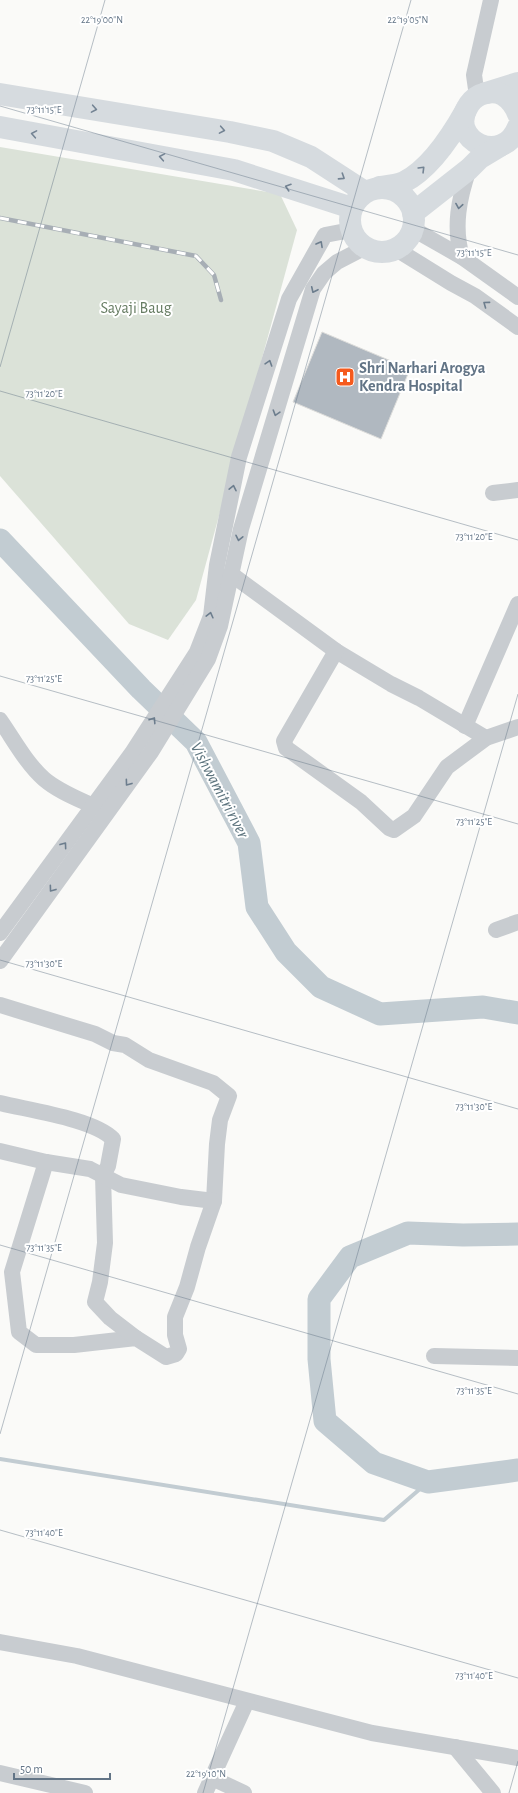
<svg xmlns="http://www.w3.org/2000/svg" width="518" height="1793" viewBox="0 0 518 1793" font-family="'Alegreya Sans',sans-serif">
	<rect width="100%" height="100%" fill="#fafaf8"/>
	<polygon fill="#dbe2d8" points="0,147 280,194 297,230 196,600 168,640 129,624 0,476"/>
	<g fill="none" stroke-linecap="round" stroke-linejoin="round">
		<polyline stroke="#c2ccd2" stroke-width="4" points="0,1459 384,1520 428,1482"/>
		<g stroke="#c2ccd2" stroke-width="23">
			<polyline points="0,540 141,689 196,742 249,843 257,907 286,952 321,987 380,1014 483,1007 518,1013"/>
			<polyline points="518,1234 463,1235 408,1233 350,1257 319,1299 319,1359 325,1421 374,1463 428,1482 518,1470"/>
		</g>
	</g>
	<polygon fill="#b0b8c0" stroke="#dcdcda" points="322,332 410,369 381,439 293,402"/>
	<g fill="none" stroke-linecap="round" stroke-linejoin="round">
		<g stroke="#c8ccd0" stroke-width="16">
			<polyline points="477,96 474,75 491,0"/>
			<polyline points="413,229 462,257 518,297"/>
			<polyline points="396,249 451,283 475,296 518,327"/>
			<path d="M462,257C453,227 459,198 469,169"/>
			<polyline points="493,493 518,490"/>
			<polyline points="231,574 336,651 391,684 419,698 486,738"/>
			<polyline points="336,651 284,741 286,748 361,802 389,828 394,830 414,816 447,767 486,738 518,727"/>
			<path d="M0,720C14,740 26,763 44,779C58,791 76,798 93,806"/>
			<polyline points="465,726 518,604"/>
			<polyline points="496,930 518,922"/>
			<polyline points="0,933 132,753 197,652 211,616 217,565 239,457 289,299 325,235 351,230"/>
			<polyline points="0,961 151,752 208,659 220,626 241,529 313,289 324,273 337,262 364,248"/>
			<polyline points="0,1005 95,1034 113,1043 125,1045 149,1060 213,1083 229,1096 220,1120 217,1144 214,1201 198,1247 187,1287 175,1317 175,1335 179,1349 176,1354 166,1357 136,1338 74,1345 36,1345 19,1332 12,1272 46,1162"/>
			<path d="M0,1103C28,1110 94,1119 113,1139L108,1166L103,1176L105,1243L100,1282L95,1302L110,1318L136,1338"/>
			<polyline points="0,1151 46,1162 90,1169 121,1185 181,1197 214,1201"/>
			<polyline points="434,1356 518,1358"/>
			<polyline points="0,1642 77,1656 372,1733 518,1758"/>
			<polyline points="455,1747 493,1793"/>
			<polyline points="0,1773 85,1793"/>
			<polyline points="212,1778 244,1793"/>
			<polyline points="205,1793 247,1701"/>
		</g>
		<g stroke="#d6dbdf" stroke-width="22">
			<polyline points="486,93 518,83"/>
			<polyline points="0,94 230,132 273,141 311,157 365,192"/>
			<path d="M518,114C515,106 511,100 503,95C496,91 487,92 480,95C474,98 470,102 467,108C449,140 502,167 518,127"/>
			<polyline points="0,127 234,170 352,208"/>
			<path d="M380,187C387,186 397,185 404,182C430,169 452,135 466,110"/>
			<circle cx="382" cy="220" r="32"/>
			<polyline points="413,213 469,169 480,158 500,146"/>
		</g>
		<g stroke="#a7aeb5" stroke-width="4.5">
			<polyline id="rail" points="0,218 196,256 214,275 221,300"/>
		</g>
		<use href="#rail" stroke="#fff" stroke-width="3" stroke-dasharray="9" stroke-linecap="butt"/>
	</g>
	<defs><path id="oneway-chevron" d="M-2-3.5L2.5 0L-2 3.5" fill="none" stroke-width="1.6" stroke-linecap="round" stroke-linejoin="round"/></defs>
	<g stroke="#738393">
		<use href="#oneway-chevron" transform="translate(94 109) rotate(10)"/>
		<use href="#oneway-chevron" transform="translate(222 130) rotate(10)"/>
		<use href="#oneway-chevron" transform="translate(34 134) rotate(-170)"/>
		<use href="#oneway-chevron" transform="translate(162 157) rotate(-170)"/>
		<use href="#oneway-chevron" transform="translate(422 169) rotate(-45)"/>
		<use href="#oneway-chevron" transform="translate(342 177) rotate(33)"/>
		<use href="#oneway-chevron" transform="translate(288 187) rotate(-162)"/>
	</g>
	<g stroke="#6c7d8d">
		<use href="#oneway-chevron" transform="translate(459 206) rotate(99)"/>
		<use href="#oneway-chevron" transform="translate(320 244) rotate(-61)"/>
		<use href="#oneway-chevron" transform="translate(314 290) rotate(115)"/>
		<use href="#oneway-chevron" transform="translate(486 304) rotate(-144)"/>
		<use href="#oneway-chevron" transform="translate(269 363) rotate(-72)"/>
		<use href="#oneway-chevron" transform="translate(276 413) rotate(107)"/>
		<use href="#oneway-chevron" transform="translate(233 488) rotate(-78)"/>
		<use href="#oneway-chevron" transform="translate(239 538) rotate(102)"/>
		<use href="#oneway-chevron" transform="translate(210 615) rotate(-76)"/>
		<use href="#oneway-chevron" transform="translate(153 720) rotate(-57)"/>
		<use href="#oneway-chevron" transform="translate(128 783) rotate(126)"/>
		<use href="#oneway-chevron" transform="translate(64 845) rotate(-54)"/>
		<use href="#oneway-chevron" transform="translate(52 889) rotate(126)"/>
	</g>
	<path fill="none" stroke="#627486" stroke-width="1" stroke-opacity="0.45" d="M0,106L518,255M0,367L105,0M0,391L518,540M0,676L518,824M0,960L518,1109M0,1245L518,1394M0,1434L411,0M0,1530L518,1678M203,1793L518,694M509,1793L518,1761"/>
	<defs>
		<g id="hospital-square" transform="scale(1)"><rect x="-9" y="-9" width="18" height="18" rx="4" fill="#f55a1d" stroke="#fff"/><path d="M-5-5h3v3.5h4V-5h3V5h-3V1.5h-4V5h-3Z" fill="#fff"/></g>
	</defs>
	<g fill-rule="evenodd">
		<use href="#hospital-square" x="345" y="377"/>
	</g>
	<g text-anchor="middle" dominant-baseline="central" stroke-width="4" stroke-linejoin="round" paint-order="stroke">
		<g font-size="16" fill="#667c62" stroke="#fff">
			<text x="136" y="308">Sayaji Baug</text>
		</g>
		<g font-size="16" font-weight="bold" fill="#627486" stroke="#fff" text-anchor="start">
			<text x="359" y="368">Shri Narhari Arogya<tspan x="359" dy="18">Kendra Hospital</tspan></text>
		</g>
		<g font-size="17" font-style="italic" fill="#5d747e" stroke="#fff">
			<text transform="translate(220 790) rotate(62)">Vishwamitri river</text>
		</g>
	</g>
	<g font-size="10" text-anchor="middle" fill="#627486" stroke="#fff" stroke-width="4" stroke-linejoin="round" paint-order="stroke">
		<text x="102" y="23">22°19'00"N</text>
		<text x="408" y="23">22°19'05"N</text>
		<text x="44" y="113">73°11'15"E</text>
		<text x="474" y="256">73°11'15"E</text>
		<text x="44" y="397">73°11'20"E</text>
		<text x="474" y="540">73°11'20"E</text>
		<text x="44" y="682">73°11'25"E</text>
		<text x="474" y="825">73°11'25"E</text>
		<text x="44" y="967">73°11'30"E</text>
		<text x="474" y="1110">73°11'30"E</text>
		<text x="44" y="1251">73°11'35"E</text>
		<text x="474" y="1394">73°11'35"E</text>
		<text x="44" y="1536">73°11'40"E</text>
		<text x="474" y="1679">73°11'40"E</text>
		<text x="206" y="1777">22°19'10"N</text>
	</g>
	<path d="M14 1773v6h96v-6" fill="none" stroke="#627486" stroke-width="2"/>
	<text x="20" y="1773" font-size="12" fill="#627486" stroke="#ffffff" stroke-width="3" paint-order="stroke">50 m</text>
</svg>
